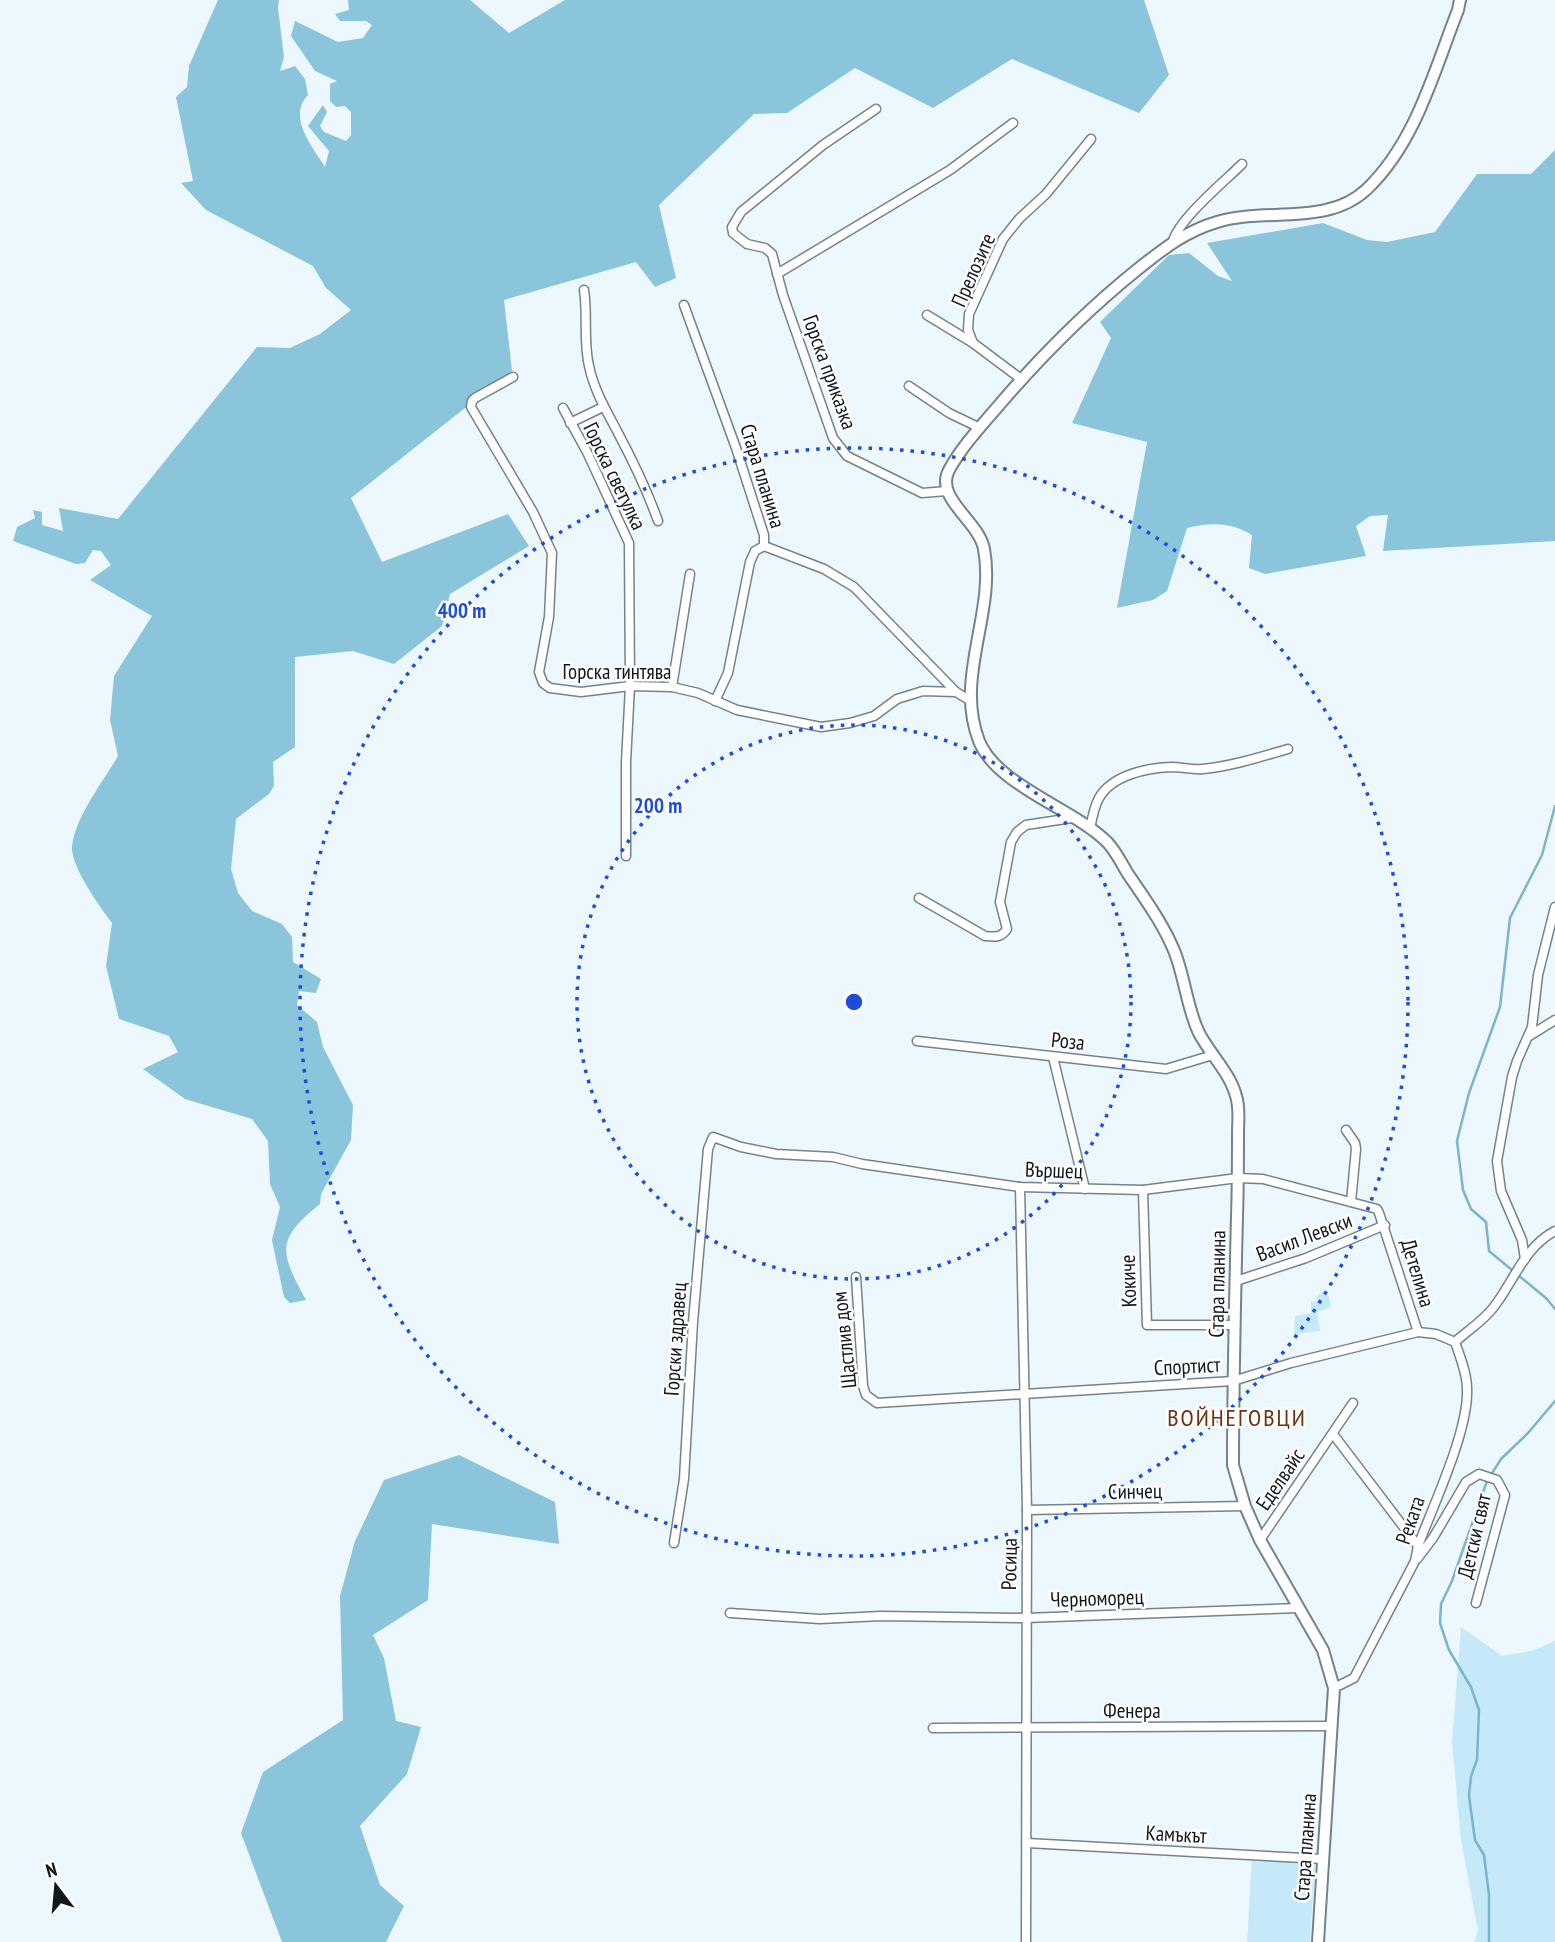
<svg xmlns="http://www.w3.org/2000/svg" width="1555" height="1942" viewBox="0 0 1555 1942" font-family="'PT Sans Narrow',sans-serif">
	<rect width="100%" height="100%" fill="#ecf8fd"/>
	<g fill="#c5e9f8">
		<polygon points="1323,1292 1329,1296 1331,1307 1317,1312 1320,1331 1294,1334 1295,1316 1311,1313 1311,1302 1317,1301 1318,1295"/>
		<polygon points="1461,1627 1502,1656 1532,1651 1555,1641 1555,1942 1474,1942 1478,1931 1461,1840 1452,1743"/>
		<polygon points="1252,1859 1315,1862 1310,1942 1247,1942"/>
	</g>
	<g fill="#8ac5dc">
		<path d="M218,0H279L278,8L284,57L280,71L295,66L305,79L308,95C287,117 312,146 325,167L329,151L308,126L323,105L327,112L320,126L324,132L346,141L351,135V112L345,106L336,107L330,101V84L337,81L315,71L291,36L295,21L338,42L363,38L372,25L366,21H340L335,14L349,10L348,0H470L509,33L565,0H1144L1169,75L1139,113L1012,59L933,108L855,68L787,113L754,114L659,205L676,278L655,287L636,262L504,300L512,371L351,498L382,562L508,514L529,546L450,594L442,626L394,664L353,651L295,657V747L273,762L274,786L269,794L236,819L231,869L238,893L252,911L282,924L292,937L293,962L321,979L316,993L299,991L297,1005L317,1022L323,1047L353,1105L351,1140L321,1194L320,1204C275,1240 280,1252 306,1300L290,1303L284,1297L272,1240L280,1207L270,1184L268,1141L252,1119L185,1099L143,1069L178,1052L169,1036L119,1019L106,966L112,923C100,907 71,867 72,847C75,817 103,782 118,756L110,720L114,676L152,616L90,580L111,565L101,551L93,550L85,563L76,564L13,541L17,527L35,518L33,510L42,512V525L63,531L59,508L118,519L257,347L290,348L320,334L351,310L326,288L313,266L206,210L181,183L193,181L176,97L187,87L189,66Z"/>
		<path d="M1555,150V541L1383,551L1388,515L1370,516L1356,526L1366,556L1265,574L1249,568L1252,535C1232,522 1210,522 1187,528L1167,591L1153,600L1117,608L1147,442L1072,423L1111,338L1100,322L1169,255L1189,253L1218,276L1232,281L1207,243L1323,223L1367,240L1387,242L1435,232L1477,174H1531Z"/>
		<polygon points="459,1455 555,1502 559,1544 432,1524 428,1600 373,1635 384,1658 396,1721 421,1727 407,1774 360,1826 380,1885 404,1906 386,1942 282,1942 241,1833 263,1772 343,1720 340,1596 355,1541 384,1480"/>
	</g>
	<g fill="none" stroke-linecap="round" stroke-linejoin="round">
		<g stroke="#7ab5cb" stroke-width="2.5">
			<polyline points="1555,806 1542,855 1510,918 1500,1007 1469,1093 1457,1141 1463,1190 1471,1209 1486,1222 1489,1251 1547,1299 1555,1309"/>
			<polyline points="1491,1475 1501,1459 1528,1433 1555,1401"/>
			<polyline points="1487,1481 1452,1581 1441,1604 1440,1623 1449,1650 1471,1687 1479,1710 1477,1760 1471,1776 1469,1796 1475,1840 1484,1855 1489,1895 1489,1942"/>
		</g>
		<g stroke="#72848b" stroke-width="11">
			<g id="street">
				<polyline points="876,109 823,145 741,212 732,227 733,233 747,244 765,248 772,254 783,295 833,438 847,456 922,493 947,491"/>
				<path d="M1173,241C1180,218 1224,182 1242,164"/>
				<polyline points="777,274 950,170 1013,123"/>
				<path d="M584,290C588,315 583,341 589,366C594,390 606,410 617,431C633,461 647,490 658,521"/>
				<polyline points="684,305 736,448 764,535 764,546"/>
				<polyline points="927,315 973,343"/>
				<polyline points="513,377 475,398 472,401 471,407 533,512 552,553 549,617 539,672 543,683 550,688 581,692 630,686 672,687 698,693 737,710 821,727 850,723 874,716 897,699 923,691 956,692 971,701"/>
				<polyline points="1021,379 973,343 968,330 969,314 1003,239 1019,219 1046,194 1091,139"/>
				<polyline points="909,386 949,413 980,428"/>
				<polyline points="563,408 587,452 629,543 630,686 626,762 626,856"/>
				<polyline points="570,423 603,407"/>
				<polyline points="764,546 824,569 854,587 956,692"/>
				<polyline points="672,687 690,574"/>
				<polyline points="715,701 728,673 750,562 755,551 764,546"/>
				<path d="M1090,829C1092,818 1094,807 1099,798C1112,775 1147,768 1171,767C1182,767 1193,770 1203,769C1232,766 1260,757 1288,749"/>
				<path d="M919,898L985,936C995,937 1001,938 1007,929L1000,902L1011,842L1017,832L1026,825L1072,818"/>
				<polyline points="1529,1036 1555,1020"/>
				<polyline points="917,1041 1166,1069 1213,1055"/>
				<polyline points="1053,1057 1085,1189"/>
				<polyline points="1346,1130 1355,1143 1356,1149 1351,1202"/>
				<polyline points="1020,1187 1027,1510 1026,1942"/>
				<polyline points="1143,1190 1147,1325 1235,1325"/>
				<polyline points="1525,1259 1522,1240 1501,1191 1497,1161 1512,1077 1517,1061 1532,1027 1538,975 1555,907"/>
				<polyline points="856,1277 863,1386 866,1395 877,1403 1233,1381 1291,1363 1418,1332 1436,1334 1455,1342"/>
				<polyline points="1236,1281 1306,1258 1385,1225"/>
				<path d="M1455,1342C1467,1331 1483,1321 1493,1308C1513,1283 1524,1247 1555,1231"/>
				<polyline points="1333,1434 1418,1546"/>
				<polyline points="1027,1510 1245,1506"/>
				<polyline points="1260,1540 1353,1403"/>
				<polyline points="674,1543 684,1479 693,1322 708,1149 713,1137 741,1147 776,1154 833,1157 862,1164 1020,1187 1143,1190 1238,1178 1263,1179 1377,1209 1379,1213 1418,1332"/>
				<polyline points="1417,1559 1433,1538 1466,1482 1479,1474 1497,1480 1505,1495 1476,1603"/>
				<polyline points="730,1613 820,1619 881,1616 1025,1618 1299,1608"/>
				<path d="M1334,1688L1354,1678L1415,1561L1418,1546C1433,1506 1469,1430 1467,1389C1467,1373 1460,1357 1455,1342"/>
				<polyline points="933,1728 1332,1726"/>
				<polyline points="1027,1843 1323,1859"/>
			</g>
		</g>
		<g stroke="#72848b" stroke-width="14">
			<path id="secondary" d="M1318,1942L1334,1688L1323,1650L1260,1540L1245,1506L1233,1465C1233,1382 1235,1299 1237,1216C1238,1188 1238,1161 1238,1133C1238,1121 1240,1108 1236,1096C1230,1073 1210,1054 1199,1033C1187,1008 1185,979 1175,953C1164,925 1145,899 1128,874C1122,864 1116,852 1108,843C1075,809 997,786 979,741C954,677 996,613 984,549C979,521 934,498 949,470C962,446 983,424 1000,404C1043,354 1087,310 1138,269C1163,249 1186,231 1217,222C1265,207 1327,227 1367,189C1416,142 1434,71 1458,10L1460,0"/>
		</g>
		<use href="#street" stroke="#fff" stroke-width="8"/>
		<use href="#secondary" stroke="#fff" stroke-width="10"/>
	</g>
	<g fill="none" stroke="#1d4ed8" stroke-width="3.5" stroke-dasharray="3.5 7">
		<circle cx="854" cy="1002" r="277"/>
		<circle cx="854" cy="1002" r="554"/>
	</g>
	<g text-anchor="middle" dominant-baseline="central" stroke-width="5" stroke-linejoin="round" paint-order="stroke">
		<g font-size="21" fill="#11181b" stroke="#fff">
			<text transform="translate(973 270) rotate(-66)">Прелозите</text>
			<text transform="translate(830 372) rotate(70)">Горска приказка</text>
			<text transform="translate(615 476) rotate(64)">Горска светулка</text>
			<text transform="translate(763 476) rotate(73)">Стара планина</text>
			<text x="617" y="671">Горска тинтява</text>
			<text transform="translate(1068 1041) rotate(6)">Роза</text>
			<text transform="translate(1054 1170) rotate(2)">Вършец</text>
			<text transform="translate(1304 1237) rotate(-21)">Васил Левски</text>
			<text transform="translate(1418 1273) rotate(73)">Детелина</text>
			<text transform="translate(1128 1281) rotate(-92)">Кокиче</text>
			<text transform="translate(1217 1284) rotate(-89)">Стара планина</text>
			<text transform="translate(675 1339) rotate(-86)">Горски здравец</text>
			<text transform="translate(844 1340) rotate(-96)">Щастлив дом</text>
			<text transform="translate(1187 1366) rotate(-3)">Спортист</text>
			<text transform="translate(1280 1479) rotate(-56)">Еделвайс</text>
			<text transform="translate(1135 1491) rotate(-1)">Синчец</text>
			<text transform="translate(1410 1520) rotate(-71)">Реката</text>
			<text transform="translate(1474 1536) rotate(-77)">Детски свят</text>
			<text transform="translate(1009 1564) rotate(-89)">Росица</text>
			<text transform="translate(1097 1598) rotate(-2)">Черноморец</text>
			<text x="1132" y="1710">Фенера</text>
			<text transform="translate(1176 1834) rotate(3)">Камъкът</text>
			<text transform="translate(1305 1847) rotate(-86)">Стара планина</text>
		</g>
		<g font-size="24" letter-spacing="2" fill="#6f300e" stroke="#fff">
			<text x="1237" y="1417">ВОЙНЕГОВЦИ</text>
		</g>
	</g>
	<circle cx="854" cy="1002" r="10" fill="#1d4ed8" stroke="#fff" stroke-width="3.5"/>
	<g font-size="21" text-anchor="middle" font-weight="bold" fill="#1d4ed8" stroke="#fff" stroke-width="5" stroke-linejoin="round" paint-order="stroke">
		<text x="462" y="618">400 m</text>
		<text x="658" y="813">200 m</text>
	</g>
	<g transform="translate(56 1886) rotate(344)" stroke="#ffffff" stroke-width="5" paint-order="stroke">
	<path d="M0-5L12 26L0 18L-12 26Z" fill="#11181b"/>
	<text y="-10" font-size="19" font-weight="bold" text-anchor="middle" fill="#11181b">N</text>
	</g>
</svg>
